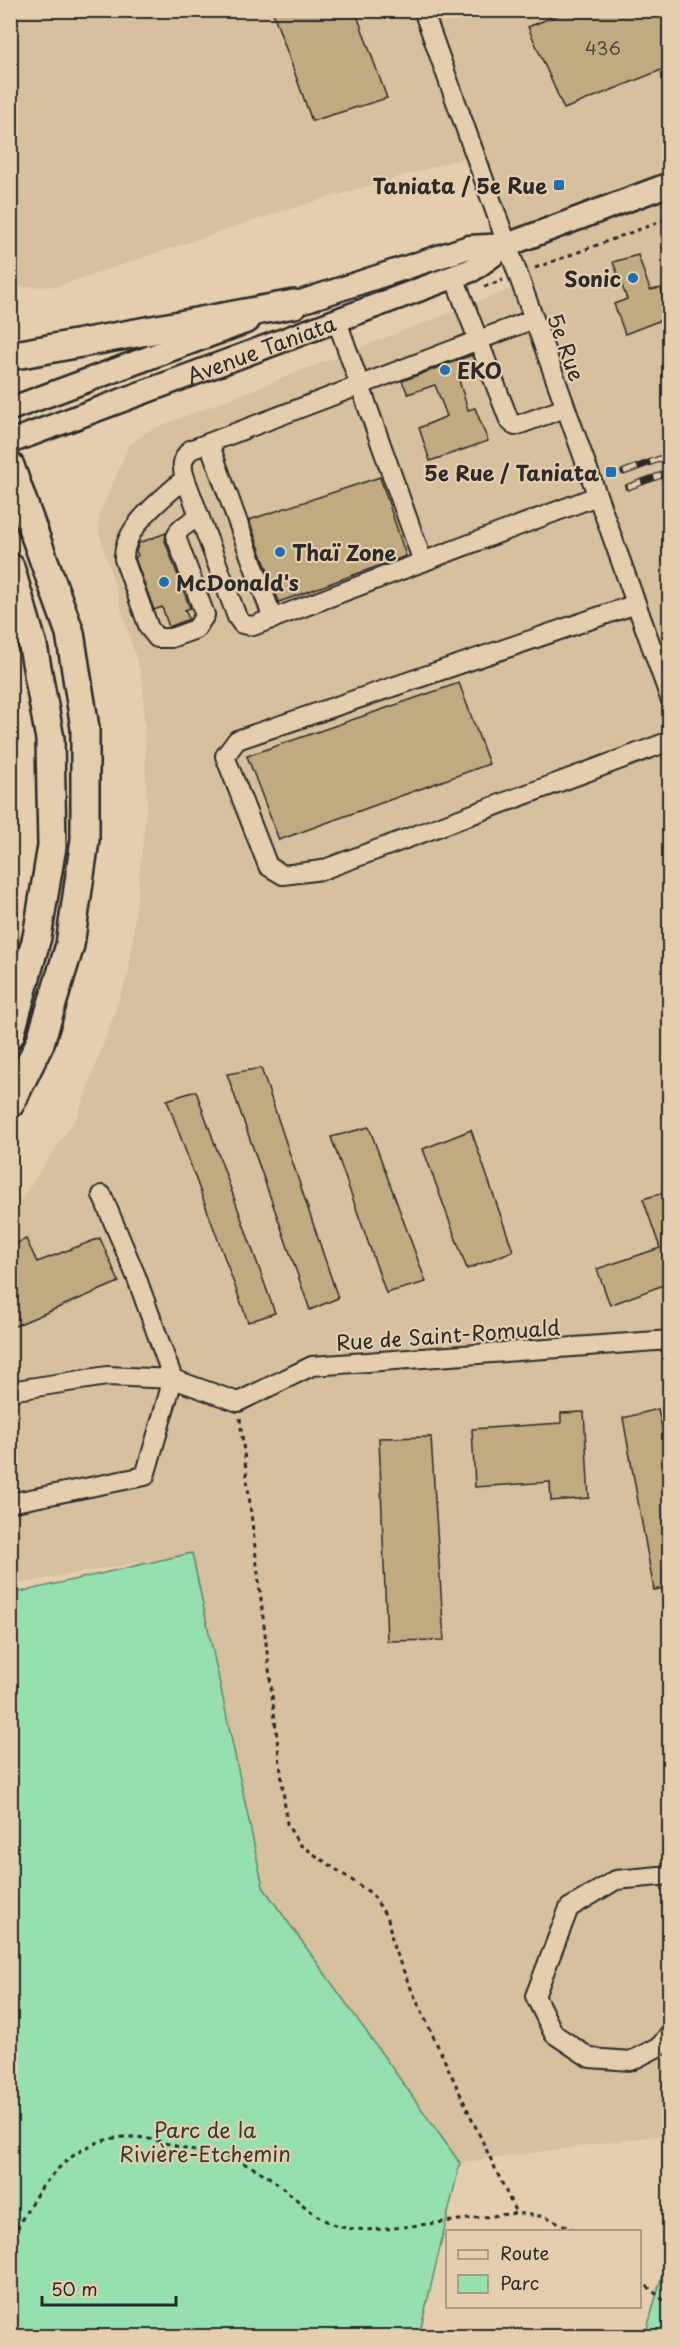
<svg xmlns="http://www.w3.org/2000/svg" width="680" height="2347" viewBox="0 0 680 2347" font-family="'Playpen Sans',sans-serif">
	<rect width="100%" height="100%" fill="#e4cead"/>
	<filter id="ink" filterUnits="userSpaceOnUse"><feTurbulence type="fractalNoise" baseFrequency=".0167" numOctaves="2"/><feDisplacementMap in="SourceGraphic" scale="12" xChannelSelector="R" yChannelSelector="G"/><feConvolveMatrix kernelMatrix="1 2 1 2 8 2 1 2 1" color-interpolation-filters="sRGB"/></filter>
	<g filter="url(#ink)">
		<polygon fill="#d6c09d" points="11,11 669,11 669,2134 460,2163 263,1887 192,1553 11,1585 11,1215 78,1115 129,972 147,804 143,682 99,532 99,515 129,445 150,430 521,285 474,155 276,213 59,286 11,287"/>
		<g fill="#96e0b0" stroke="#60866e" stroke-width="1.5">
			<polygon points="192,1553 263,1887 460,2163 419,2336 11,2336 11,1594"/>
			<polygon points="669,2250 669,2336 645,2336"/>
		</g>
		<g fill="#c0aa7f" stroke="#2b2b2b" stroke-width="1.5">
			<polygon points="272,10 355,10 387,98 312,121"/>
			<polygon points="570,10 666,10 669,21 669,67 564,109 528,27"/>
			<polygon points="638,255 650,290 661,288 669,317 625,334 614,304 627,299 613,262"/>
			<polygon points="472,355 477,369 458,377 468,410 475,408 488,441 430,461 419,428 447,416 435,385 408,394 402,381"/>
			<polygon points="380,477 406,556 279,602 249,520"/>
			<polygon points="166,533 165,541 190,608 185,610 189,619 169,627 162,607 154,610 135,558 138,555 136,551 139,543"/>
			<polygon points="459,683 489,764 279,840 247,756"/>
			<polygon points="261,1068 338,1298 310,1310 227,1074"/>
			<polygon points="196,1091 275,1313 248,1322 167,1100"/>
			<polygon points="369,1127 426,1282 386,1293 331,1137"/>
			<polygon points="471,1130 513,1251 467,1269 423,1149"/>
			<polygon points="669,1191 669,1283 610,1305 597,1269 660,1248 643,1199"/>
			<polygon points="100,1238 119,1282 10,1328 10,1246 26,1239 37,1262"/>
			<polygon points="658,1409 669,1459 669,1587 654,1590 623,1418"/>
			<polygon points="584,1412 589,1498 551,1501 550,1482 475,1487 472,1429 561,1423 561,1413"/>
			<polygon points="431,1437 444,1640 387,1641 379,1438"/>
		</g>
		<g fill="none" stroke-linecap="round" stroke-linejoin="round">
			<g stroke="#2b2b2b" stroke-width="22">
				<g id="minor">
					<polyline points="423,10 670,698"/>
					<polyline points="454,277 509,420 515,426 565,408"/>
					<path d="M534,319L190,450C182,459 181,466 185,478L237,617L242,624L253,626L597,496"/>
					<polyline points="337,321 423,562"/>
					<polyline points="209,443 273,619"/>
					<path d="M185,478C163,499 123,526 124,559L149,628L157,638H171L196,629L205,615L176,537L180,529L199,516"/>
					<polyline points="636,604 237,740 225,756 268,866 283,875 322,870 670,741"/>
					<polyline points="10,1391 107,1376 173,1379 238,1402 312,1366 670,1340"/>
					<polyline points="10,1503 145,1476 173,1379 136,1276 102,1195"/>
					<polyline points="670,1875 616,1880 569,1908 535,1996 554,2034 590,2058 631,2061 660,2046 670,2033"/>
				</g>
			</g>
			<g stroke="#2b2b2b" stroke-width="27">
				<g id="major">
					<polyline points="279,309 469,247 507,245"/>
					<polyline points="10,409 248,321"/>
					<path id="s1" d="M10,442L472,270L507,245L670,184"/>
				</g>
			</g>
			<g stroke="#2b2b2b" stroke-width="32">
				<g id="highway">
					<polyline points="10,356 294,304"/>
					<polyline points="10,466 70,633 85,728 85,840 70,945 40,1043 10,1104"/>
					<polyline points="10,567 33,646 50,739 52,846 37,937 10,1035"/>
				</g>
			</g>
			<g stroke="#2b2b2b" stroke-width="3" stroke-dasharray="4.5 4.5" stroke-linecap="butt">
				<polyline points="535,268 670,218"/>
				<polyline points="484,287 503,280"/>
				<polyline points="240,1418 287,1824 299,1844 372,1894 388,1919 394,1949 413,1993 516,2213"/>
				<path d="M10,2245C30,2196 68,2138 127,2137C148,2136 170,2145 190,2150C212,2155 239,2159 259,2171C284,2185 304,2210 328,2222C345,2231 369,2230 387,2229L516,2213L547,2217L578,2232"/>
				<polyline points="640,2280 670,2306"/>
			</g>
			<use href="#minor" stroke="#e4cead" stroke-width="18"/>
			<use href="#major" stroke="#e4cead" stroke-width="22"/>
			<use href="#highway" stroke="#e4cead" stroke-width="27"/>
			<g stroke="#2b2b2b" stroke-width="7">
				<g id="rail">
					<polyline points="624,472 670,455"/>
					<polyline points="628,487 670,472"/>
				</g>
			</g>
			<use href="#rail" stroke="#e4cead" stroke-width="4.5" stroke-dasharray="14" stroke-linecap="butt"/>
		</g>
	</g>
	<g fill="#1f6fb2" stroke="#e4cead" stroke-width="2">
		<rect x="553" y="179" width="12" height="12" rx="3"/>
		<circle cx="633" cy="278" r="6"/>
		<circle cx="445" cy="370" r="6"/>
		<rect x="605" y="466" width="12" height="12" rx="3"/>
		<circle cx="280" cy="552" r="6"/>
		<circle cx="164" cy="582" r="6"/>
	</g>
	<g text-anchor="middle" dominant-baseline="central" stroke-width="4.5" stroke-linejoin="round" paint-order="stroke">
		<g font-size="18" fill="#504b40">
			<text x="603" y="47">436</text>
		</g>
		<g font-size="21" font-weight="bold" fill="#2b2b2b" stroke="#e4cead" text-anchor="end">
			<text x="547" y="185">Taniata / 5e Rue</text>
			<text x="621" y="278">Sonic</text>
			<text x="457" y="370" text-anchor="start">EKO</text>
			<text x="599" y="472">5e Rue / Taniata</text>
			<text x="292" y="552" text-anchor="start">Thaï Zone</text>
			<text x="176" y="582" text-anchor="start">McDonald's</text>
		</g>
		<g font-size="21" fill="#2b2b2b" stroke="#e4cead">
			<text transform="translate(567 347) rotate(70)">5e Rue</text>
			<text stroke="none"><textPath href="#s1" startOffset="268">Avenue Taniata</textPath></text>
			<text transform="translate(448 1334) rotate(-4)">Rue de Saint-Romuald</text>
		</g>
		<g font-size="21" fill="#363d38" stroke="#e4cead">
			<text x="205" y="2129">Parc de la<tspan x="205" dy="24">Rivière-Etchemin</tspan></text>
		</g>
	</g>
	<rect width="680" height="2347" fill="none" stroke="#e4cead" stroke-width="36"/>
	<rect x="18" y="18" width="644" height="2311" fill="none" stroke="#2b2b2b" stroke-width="2" filter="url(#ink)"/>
	<rect x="446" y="2230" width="195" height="78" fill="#e4cead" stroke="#9a8d79" stroke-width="1.5"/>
	<rect x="458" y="2250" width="30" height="9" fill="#e4cead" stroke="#9a8d79" stroke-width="1.5"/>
	<text x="500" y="2260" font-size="18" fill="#2b2b2b">Route</text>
	<rect x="458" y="2275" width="30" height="18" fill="#96e0b0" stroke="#9a8d79" stroke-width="1.5"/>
	<text x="500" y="2290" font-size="18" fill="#2b2b2b">Parc</text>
	<path d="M42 2296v9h134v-9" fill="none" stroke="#2b2b2b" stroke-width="3"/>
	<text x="51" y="2296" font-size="18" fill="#2b2b2b" stroke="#e4cead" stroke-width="4.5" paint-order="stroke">50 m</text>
</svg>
